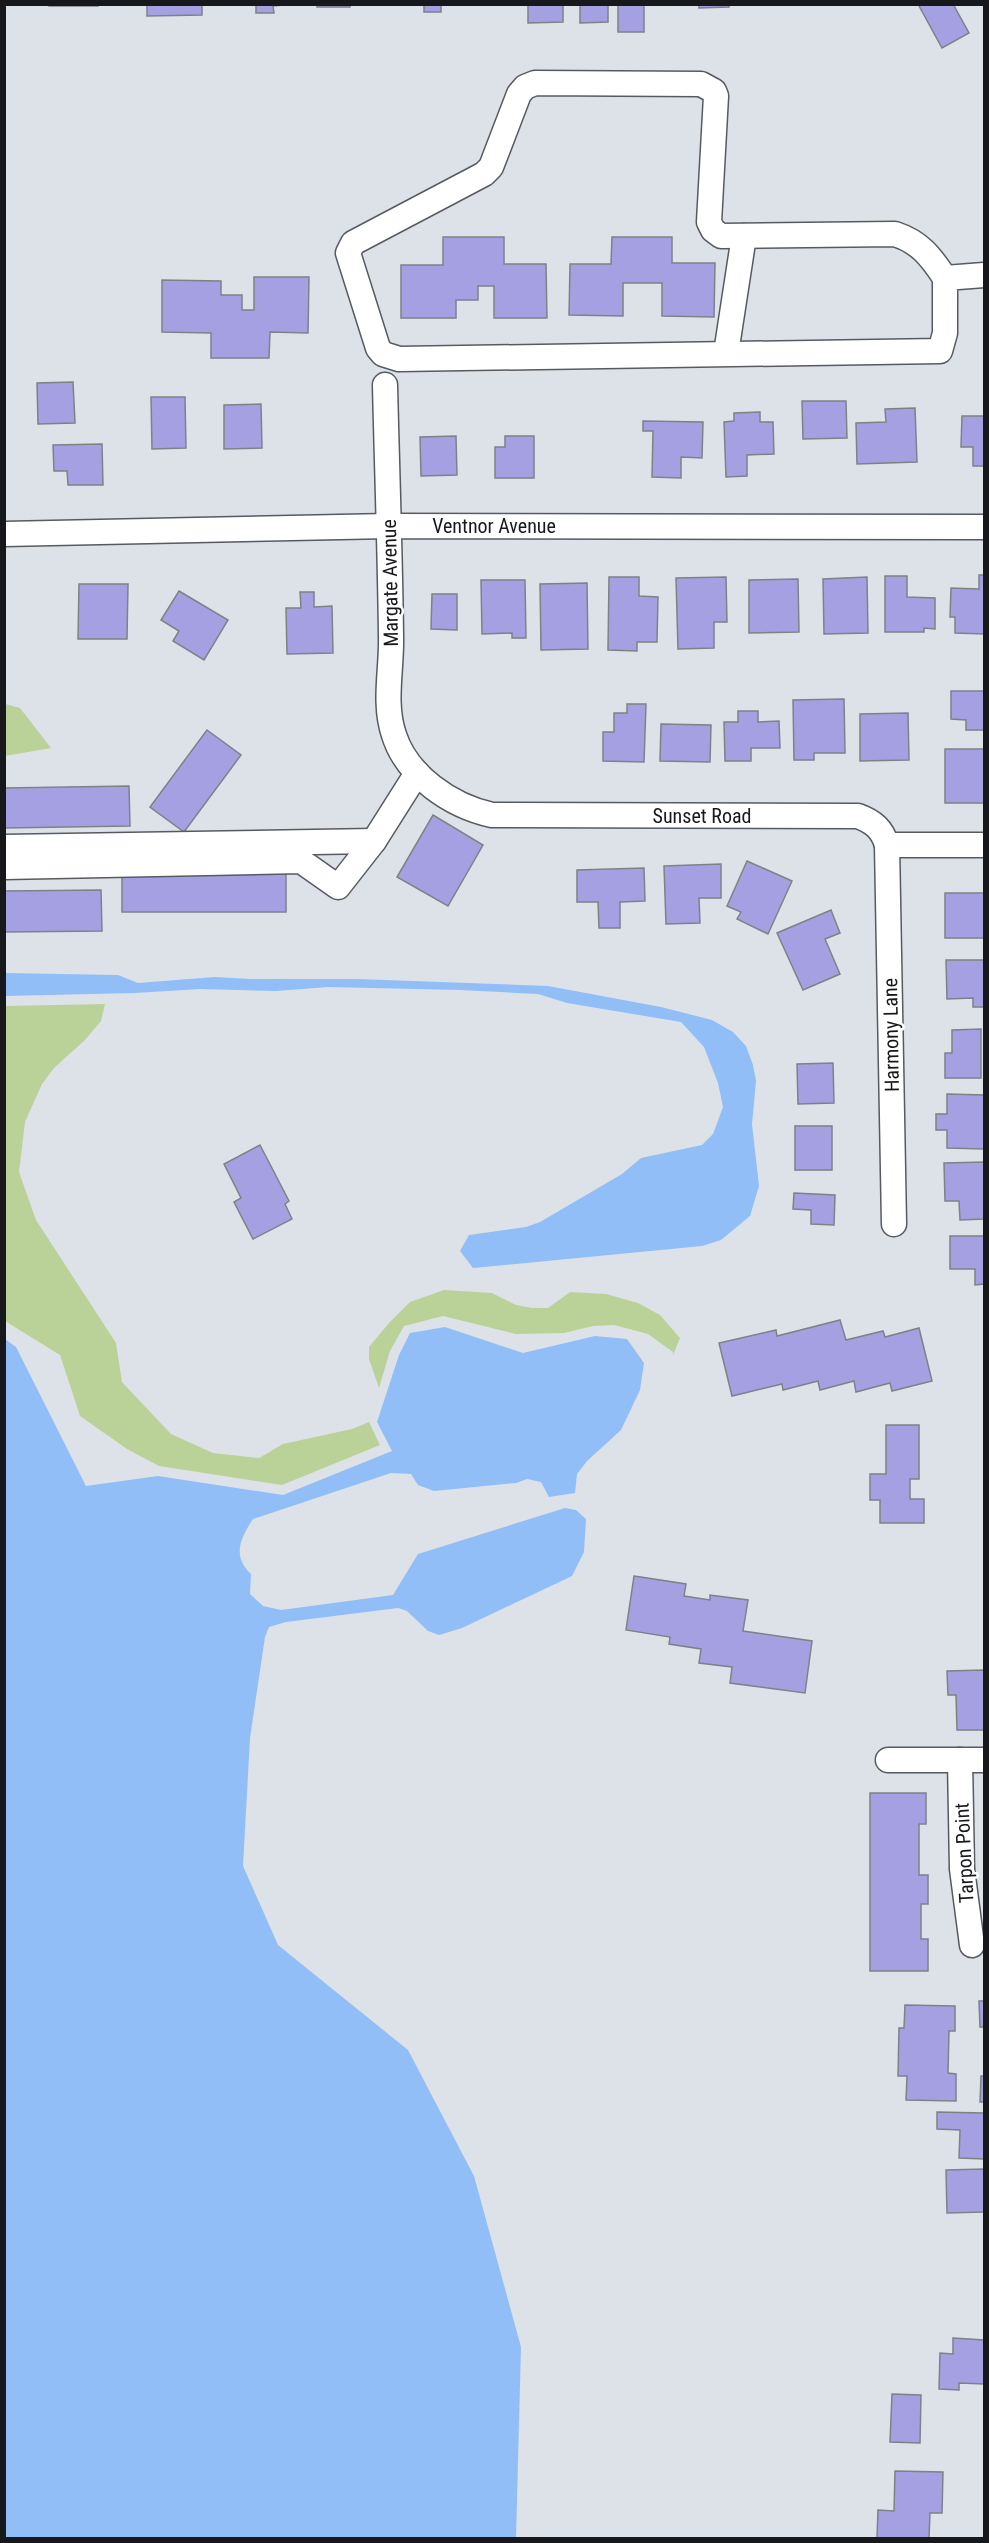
<svg xmlns="http://www.w3.org/2000/svg" width="989" height="2543" viewBox="0 0 989 2543" font-family="'Roboto Condensed',sans-serif">
	<rect width="100%" height="100%" fill="#dde2e9"/>
	<g fill="#bad298">
		<polygon points="5,704 20,708 51,748 5,756"/>
		<polygon points="105,1004 101,1021 85,1040 54,1068 42,1084 25,1122 19,1172 36,1220 116,1343 122,1382 171,1434 213,1453 259,1458 283,1444 352,1429 369,1422 380,1445 282,1485 159,1466 127,1449 80,1416 60,1355 5,1321 5,1006"/>
		<polygon points="444,1290 492,1293 516,1305 532,1308 548,1308 570,1292 606,1294 638,1303 660,1315 680,1338 673,1355 673,1352 648,1334 614,1325 593,1326 564,1333 516,1334 443,1316 404,1326 390,1351 379,1388 369,1359 369,1347 389,1323 410,1302"/>
	</g>
	<g fill="#91bef6">
		<polygon points="4,973 118,975 138,983 215,977 251,979 357,979 548,986 661,1007 712,1020 733,1032 746,1046 753,1065 756,1081 752,1124 759,1186 750,1216 721,1240 702,1246 473,1268 460,1251 469,1235 526,1227 540,1222 622,1174 641,1158 702,1145 713,1134 723,1107 718,1083 704,1047 681,1022 567,1003 538,994 460,990 328,987 276,991 200,989 135,993 5,996"/>
		<path d="M445,1327L523,1353L595,1336L627,1339L644,1363L640,1390L621,1430L587,1461L577,1474L575,1493L549,1497L541,1482L527,1479L516,1483L434,1491L418,1485L411,1474L391,1473L253,1519C240,1539 232,1556 251,1574L250,1594L263,1606L281,1610L393,1595L418,1554L565,1508L576,1510L586,1519L584,1552L572,1576L462,1628L439,1635L428,1631L407,1611L398,1608L286,1622L269,1627L265,1637L250,1738L243,1866L278,1945L408,2050L474,2176L521,2347L516,2538H5V1339L16,1347L86,1486L158,1476L283,1495L392,1451L377,1422L399,1355L410,1333Z"/>
	</g>
	<g fill="#a5a0e2" stroke="#808087" stroke-width="1.5">
		<rect x="49" y="4" width="49" height="2"/>
		<polygon points="147,4 202,4 202,15 147,16"/>
		<polygon points="256,4 294,4 273,6 274,13 256,13"/>
		<rect x="317" y="4" width="33" height="3"/>
		<rect x="424" y="4" width="17" height="8"/>
		<polygon points="528,4 563,4 563,22 528,23"/>
		<polygon points="580,4 608,4 608,22 580,23"/>
		<rect x="618" y="4" width="26" height="28"/>
		<polygon points="699,4 729,4 729,7 699,8"/>
		<polygon points="918,4 953,4 969,33 942,48"/>
		<polygon points="443,237 504,237 504,264 546,264 547,318 494,318 494,286 478,286 478,300 456,300 456,318 401,318 401,265 443,265"/>
		<polygon points="612,237 672,237 672,263 715,263 714,317 662,316 662,283 623,283 623,316 569,315 570,264 611,264"/>
		<polygon points="254,277 309,277 308,333 270,332 269,358 211,358 211,333 162,332 162,280 221,281 221,295 242,295 242,310 254,310"/>
		<polygon points="73,382 75,423 38,424 37,383"/>
		<polygon points="151,397 185,397 186,448 152,449"/>
		<polygon points="802,401 846,401 847,438 803,439"/>
		<polygon points="261,404 262,448 224,449 224,405"/>
		<polygon points="915,408 917,462 857,464 856,423 886,422 885,409"/>
		<polygon points="760,412 760,422 773,422 774,454 747,455 747,476 726,477 724,422 734,421 734,413"/>
		<polygon points="962,416 984,416 984,466 973,466 973,447 961,447"/>
		<polygon points="643,421 703,422 702,458 681,457 681,478 652,477 653,431 643,431"/>
		<polygon points="456,436 457,475 421,476 420,437"/>
		<polygon points="505,436 534,436 534,478 495,478 495,447 505,447"/>
		<polygon points="102,444 103,485 68,485 67,471 54,471 53,445"/>
		<polygon points="979,575 984,575 984,634 955,633 955,617 950,617 951,588 979,589"/>
		<polygon points="885,576 907,576 907,597 935,598 935,629 924,628 924,632 885,632"/>
		<polygon points="609,577 639,577 639,596 658,597 657,642 637,642 637,651 608,650"/>
		<polygon points="726,577 727,622 714,622 714,648 678,649 676,578"/>
		<polygon points="867,577 868,633 824,634 823,579"/>
		<polygon points="798,579 799,632 749,633 749,580"/>
		<polygon points="481,580 525,580 526,638 512,638 512,633 482,634"/>
		<polygon points="587,583 588,649 541,650 540,584"/>
		<polygon points="79,584 128,584 127,639 78,639"/>
		<polygon points="179,591 228,620 204,660 173,641 179,631 161,620"/>
		<polygon points="300,592 314,592 314,607 332,606 333,653 287,654 286,608 301,608"/>
		<polygon points="432,594 457,594 457,630 431,629"/>
		<polygon points="951,691 984,691 984,730 966,730 966,720 951,719"/>
		<polygon points="844,699 845,753 814,753 814,760 794,760 793,700"/>
		<polygon points="627,704 646,704 644,762 603,761 603,732 614,732 614,713 627,713"/>
		<polygon points="738,711 758,711 758,722 779,721 780,748 751,748 751,761 725,761 724,722 738,722"/>
		<polygon points="908,713 909,760 860,761 860,714"/>
		<polygon points="661,724 711,725 710,762 660,761"/>
		<polygon points="207,730 241,755 184,832 150,807"/>
		<rect x="945" y="749" width="39" height="54"/>
		<polygon points="129,786 130,826 4,828 4,788"/>
		<polygon points="433,815 483,845 448,906 397,877"/>
		<polygon points="747,861 792,881 768,934 737,919 741,912 727,906"/>
		<polygon points="721,864 721,898 699,898 700,923 666,924 664,866"/>
		<polygon points="644,868 645,901 620,902 620,928 599,928 598,902 577,902 577,870"/>
		<polygon points="122,871 286,872 286,912 122,912"/>
		<polygon points="101,890 102,931 4,932 4,891"/>
		<rect x="945" y="893" width="39" height="45"/>
		<polygon points="831,910 840,933 825,939 840,974 803,990 777,933"/>
		<polygon points="946,960 984,960 984,1007 973,1007 973,998 947,999"/>
		<polygon points="981,1029 981,1078 945,1078 945,1053 952,1053 952,1030"/>
		<polygon points="833,1063 834,1103 798,1104 797,1064"/>
		<polygon points="947,1094 984,1095 984,1149 947,1148 947,1130 936,1130 936,1114 947,1114"/>
		<rect x="795" y="1126" width="37" height="44"/>
		<polygon points="260,1145 289,1201 285,1204 292,1219 253,1239 234,1202 241,1198 224,1164"/>
		<polygon points="984,1162 984,1219 960,1220 959,1201 945,1201 944,1163"/>
		<polygon points="794,1193 835,1195 834,1225 811,1224 811,1210 793,1209"/>
		<polygon points="950,1236 984,1236 984,1284 975,1285 975,1269 950,1269"/>
		<polygon points="840,1320 846,1340 883,1331 885,1337 919,1328 932,1381 892,1391 890,1383 856,1392 854,1381 820,1390 818,1381 783,1390 782,1384 732,1396 719,1343 776,1330 777,1336"/>
		<polygon points="886,1425 919,1425 919,1479 910,1479 910,1499 924,1499 924,1523 880,1523 880,1500 870,1500 870,1474 886,1474"/>
		<polygon points="634,1576 686,1584 684,1596 710,1600 710,1595 748,1600 743,1631 812,1641 805,1693 730,1683 732,1667 699,1663 701,1649 669,1644 670,1637 626,1630"/>
		<polygon points="984,1670 984,1730 957,1730 956,1695 948,1695 947,1671"/>
		<polygon points="870,1793 926,1793 926,1824 919,1824 919,1875 928,1875 928,1904 921,1904 921,1939 928,1939 928,1971 870,1971"/>
		<polygon points="979,2001 984,2001 984,2027 980,2027"/>
		<polygon points="905,2005 955,2006 955,2031 949,2031 948,2073 956,2074 956,2101 906,2100 907,2076 898,2076 899,2028 904,2028"/>
		<polygon points="981,2076 984,2076 984,2102 980,2102"/>
		<polygon points="937,2112 984,2113 984,2159 959,2158 960,2130 937,2129"/>
		<polygon points="984,2169 984,2212 947,2213 946,2170"/>
		<polygon points="953,2338 984,2340 984,2384 959,2383 959,2390 939,2389 940,2353 953,2354"/>
		<polygon points="892,2394 921,2395 920,2443 890,2442"/>
		<polygon points="895,2471 943,2472 942,2513 930,2513 929,2538 877,2538 878,2510 894,2511"/>
	</g>
	<g fill="none" stroke-linecap="round" stroke-linejoin="round">
		<g stroke="#565b61" stroke-width="27">
			<g id="minor">
				<path d="M945,278C931,257 920,242 895,234L721,236L713,230L709,222L716,96L714,91L701,84L535,83L525,87L519,94L491,167L484,174L353,243L348,253L378,348L383,354L399,359L940,351L945,333V278L984,275"/>
				<polyline points="726,353 744,236"/>
				<path d="M385,385C387,469 390,552 391,636C392,669 383,703 394,735C407,776 451,806 492,815L858,816C874,822 882,829 887,845H984"/>
				<polyline points="4,534 389,526 984,527"/>
				<polyline points="887,845 894,1224"/>
				<polyline points="4,847 374,841"/>
				<polyline points="4,867 301,861 338,887 374,841 417,773"/>
				<polyline points="888,1760 984,1760"/>
				<polyline points="960,1760 962,1869 972,1945"/>
			</g>
		</g>
		<use href="#minor" stroke="#fff" stroke-width="24"/>
	</g>
	<g text-anchor="middle" dominant-baseline="central" stroke-width="5" stroke-linejoin="round" paint-order="stroke">
		<g font-size="20" fill="#16181b" stroke="#fff">
			<text x="494" y="526">Ventnor Avenue</text>
			<text transform="translate(390 583) rotate(-91)">Margate Avenue</text>
			<text x="702" y="816">Sunset Road</text>
			<text transform="translate(891 1035) rotate(-91)">Harmony Lane</text>
			<text transform="translate(964 1853) rotate(-93)">Tarpon Point</text>
		</g>
	</g>
	<rect width="989" height="2543" fill="none" stroke="#16181b" stroke-width="12"/>
</svg>
